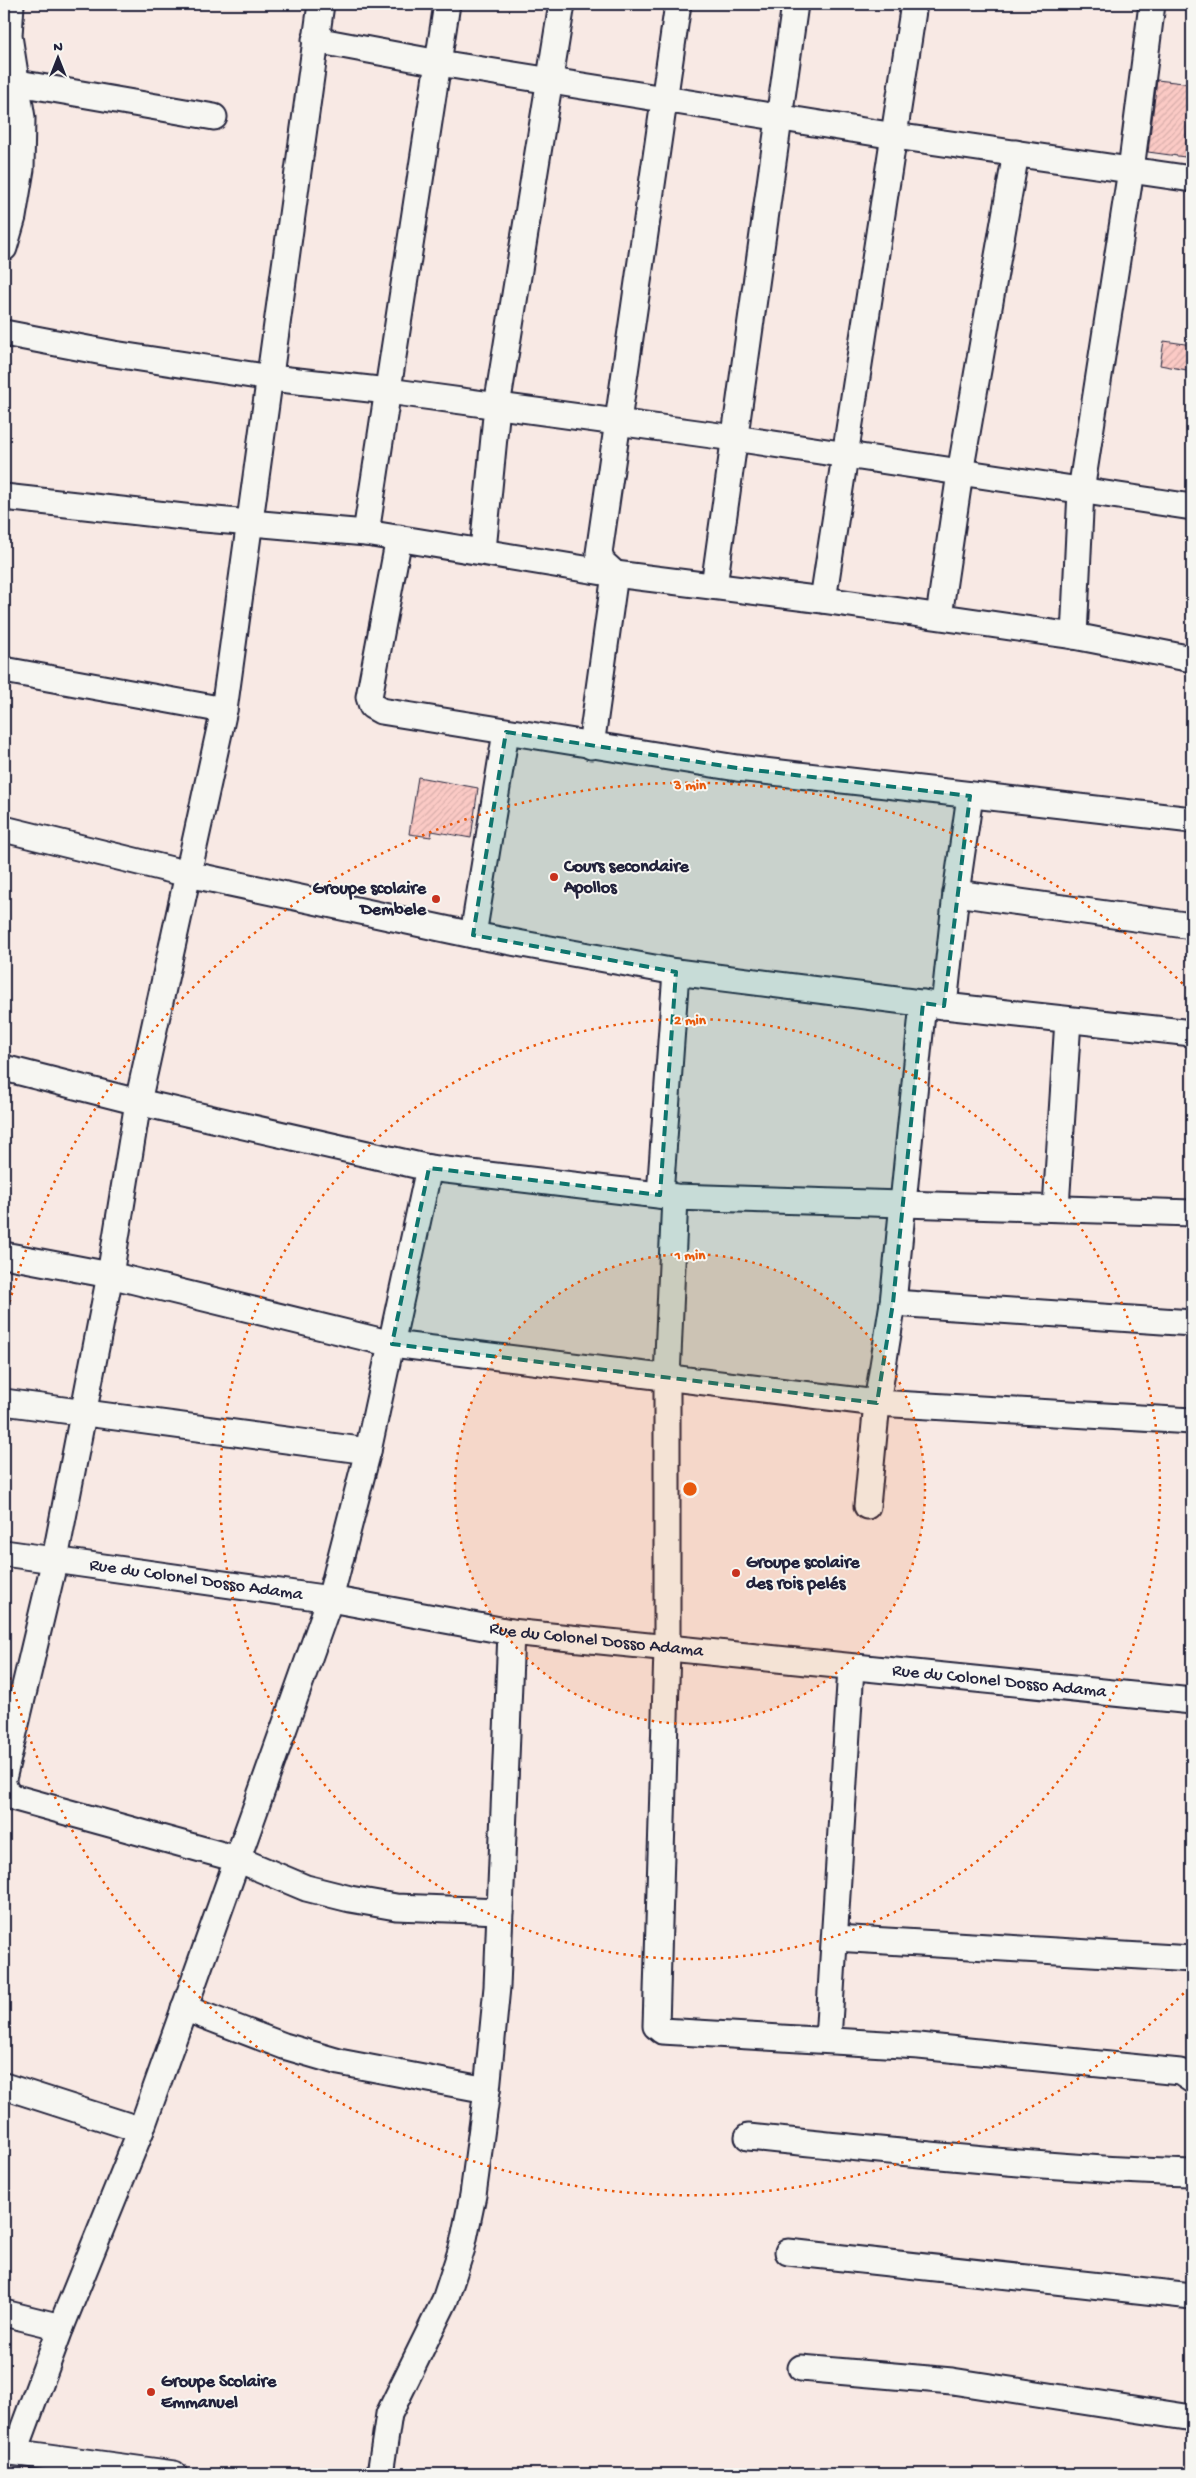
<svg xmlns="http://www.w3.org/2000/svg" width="1196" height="2478" viewBox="0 0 1196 2478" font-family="'Gochi Hand',sans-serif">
	<defs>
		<pattern id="building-hatch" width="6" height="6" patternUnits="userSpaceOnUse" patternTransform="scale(1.25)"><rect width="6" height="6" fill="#fbcac5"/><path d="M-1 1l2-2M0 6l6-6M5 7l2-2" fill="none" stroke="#d7adaa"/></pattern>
	</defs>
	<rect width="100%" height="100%" fill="#f8e9e4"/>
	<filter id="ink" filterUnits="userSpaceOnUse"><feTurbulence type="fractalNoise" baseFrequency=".02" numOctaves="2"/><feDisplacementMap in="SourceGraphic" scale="10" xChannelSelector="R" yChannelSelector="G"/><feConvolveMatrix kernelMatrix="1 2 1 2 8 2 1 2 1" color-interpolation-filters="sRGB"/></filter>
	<g filter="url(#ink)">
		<g fill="url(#building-hatch)" stroke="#22223b">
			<polygon points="1157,80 1192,84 1185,157 1148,152"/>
			<polygon points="1164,341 1192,345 1192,371 1160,365"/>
			<polygon points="418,777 478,788 471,838 432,831 431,837 409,834"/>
		</g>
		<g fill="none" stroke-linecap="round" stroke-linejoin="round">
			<g stroke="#22223b" stroke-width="29">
				<g id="minor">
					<polyline points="315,40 439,63 895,136 1192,179"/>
					<polyline points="18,83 214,117"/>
					<polyline points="4,248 13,217 21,169 22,118 9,36 11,4"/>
					<polyline points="4,333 114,354 271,378 388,391 734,438 1192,507"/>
					<polyline points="4,497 193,518 366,533 615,574 823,600 1074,636 1192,659"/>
					<polyline points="366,533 447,4"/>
					<polyline points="399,538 369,697 372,706 381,711 737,768 1192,820"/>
					<polyline points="483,550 497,406 562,4"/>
					<polyline points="714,586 795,4"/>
					<polyline points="823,600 914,4"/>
					<polyline points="939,616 960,473 1016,153"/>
					<polyline points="1074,636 1081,491 1131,170 1152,4"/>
					<polyline points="4,670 224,710"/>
					<polyline points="591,746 615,574 602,562 599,553 678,4"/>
					<polyline points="4,829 188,874 473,935 676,972 944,1006 1192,1033"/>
					<polyline points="956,893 1192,926"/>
					<polyline points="473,935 506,732"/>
					<polyline points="944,1006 956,893 970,796"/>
					<polyline points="4,1068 138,1102 429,1168 675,1197 1192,1213"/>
					<polyline points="660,1195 676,972"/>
					<polyline points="675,1197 667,1378 667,1649 656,2026 662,2031 919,2046 1180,2072 1192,2080"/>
					<polyline points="1056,1207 1068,1020"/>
					<polyline points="4,1255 110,1275 392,1344 877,1403 1192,1421"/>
					<polyline points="893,1303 1192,1323"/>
					<polyline points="4,1402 368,1451"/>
					<polyline points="867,1506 877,1403 893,1303 923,1003"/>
					<path id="s1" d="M4,1553L330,1599L511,1632L1192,1701"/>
					<polyline points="4,1775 55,1559 110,1275 138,1102 224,710 321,4"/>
					<polyline points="4,1786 4,1790 12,1797 237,1859 306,1888 350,1899 396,1907 500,1911"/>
					<polyline points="835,1938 1192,1959"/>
					<polyline points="184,2008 284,2046 339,2062 487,2090"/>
					<polyline points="828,2040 851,1668"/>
					<polyline points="4,2086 141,2130"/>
					<path d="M748,2137C896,2151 1044,2169 1192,2173"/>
					<polyline points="788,2252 1192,2296"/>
					<polyline points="4,2313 61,2327 15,2451"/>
					<polyline points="61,2327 141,2130 330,1599 368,1451 429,1168"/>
					<polyline points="801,2368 952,2381 1192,2418"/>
					<polyline points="4,2451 174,2474"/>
					<polyline points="380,2474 389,2414 445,2300 462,2248 473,2195 487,2090 497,1987 511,1632"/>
				</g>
			</g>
			<use href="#minor" stroke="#f6f6f2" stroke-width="25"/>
		</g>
	</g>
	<path fill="#0f766e" fill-opacity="0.2" stroke="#0f766e" stroke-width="4" stroke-dasharray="10 6" stroke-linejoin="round" d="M506,732L737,768L970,796L944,1006L923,1003L893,1303L877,1403L392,1344L429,1168L660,1195L676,972L473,935Z"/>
	<circle cx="690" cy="1489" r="235" fill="#e8590c" fill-opacity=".12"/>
	<g fill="none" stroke="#e8590c" stroke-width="2.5" stroke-dasharray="2.5 5">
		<circle cx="690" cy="1489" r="235"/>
		<circle cx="690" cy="1489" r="470"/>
		<path d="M1189 1988A705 705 0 0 1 4 1654M4 1324A705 705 0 0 1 1189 990"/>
	</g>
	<g fill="#c8321e" stroke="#f6f6f2" stroke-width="2">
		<circle cx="554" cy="877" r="5"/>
		<circle cx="436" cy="899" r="5"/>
		<circle cx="736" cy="1573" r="5"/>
		<circle cx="151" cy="2392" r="5"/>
	</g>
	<g text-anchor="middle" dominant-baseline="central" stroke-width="4" stroke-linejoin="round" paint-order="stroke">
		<g font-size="18" font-weight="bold" fill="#22223b" stroke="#f6f6f2" text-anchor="start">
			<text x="564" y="867">Cours secondaire<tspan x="564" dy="21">Apollos</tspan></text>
			<text x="426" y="889" text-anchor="end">Groupe scolaire<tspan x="426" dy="21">Dembele</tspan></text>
			<text x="746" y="1563">Groupe scolaire<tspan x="746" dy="21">des rois pelés</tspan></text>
			<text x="161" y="2382">Groupe Scolaire<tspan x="161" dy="21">Emmanuel</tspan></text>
		</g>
		<g font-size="18" fill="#22223b" stroke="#f6f6f2">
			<text stroke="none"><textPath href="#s1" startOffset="194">Rue du Colonel Dosso Adama</textPath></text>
			<text stroke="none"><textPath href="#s1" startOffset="599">Rue du Colonel Dosso Adama</textPath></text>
			<text stroke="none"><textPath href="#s1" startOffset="1004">Rue du Colonel Dosso Adama</textPath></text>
		</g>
	</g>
	<circle cx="690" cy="1489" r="8" fill="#e8590c" stroke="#f6f6f2" stroke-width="2.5"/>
	<g font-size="15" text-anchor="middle" font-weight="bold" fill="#e8590c" stroke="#f6f6f2" stroke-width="4" stroke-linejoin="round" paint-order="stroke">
		<text x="690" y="789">3 min</text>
		<text x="690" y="1024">2 min</text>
		<text x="690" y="1259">1 min</text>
	</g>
	<rect width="1196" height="2478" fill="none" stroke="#f6f6f2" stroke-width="20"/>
	<rect x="10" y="10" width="1176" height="2458" fill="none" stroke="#22223b" stroke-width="2" filter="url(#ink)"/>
	<g transform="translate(58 58)" stroke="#f6f6f2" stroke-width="4" paint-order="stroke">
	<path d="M0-4L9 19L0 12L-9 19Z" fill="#22223b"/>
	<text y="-8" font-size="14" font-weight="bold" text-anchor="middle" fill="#22223b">N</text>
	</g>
</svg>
